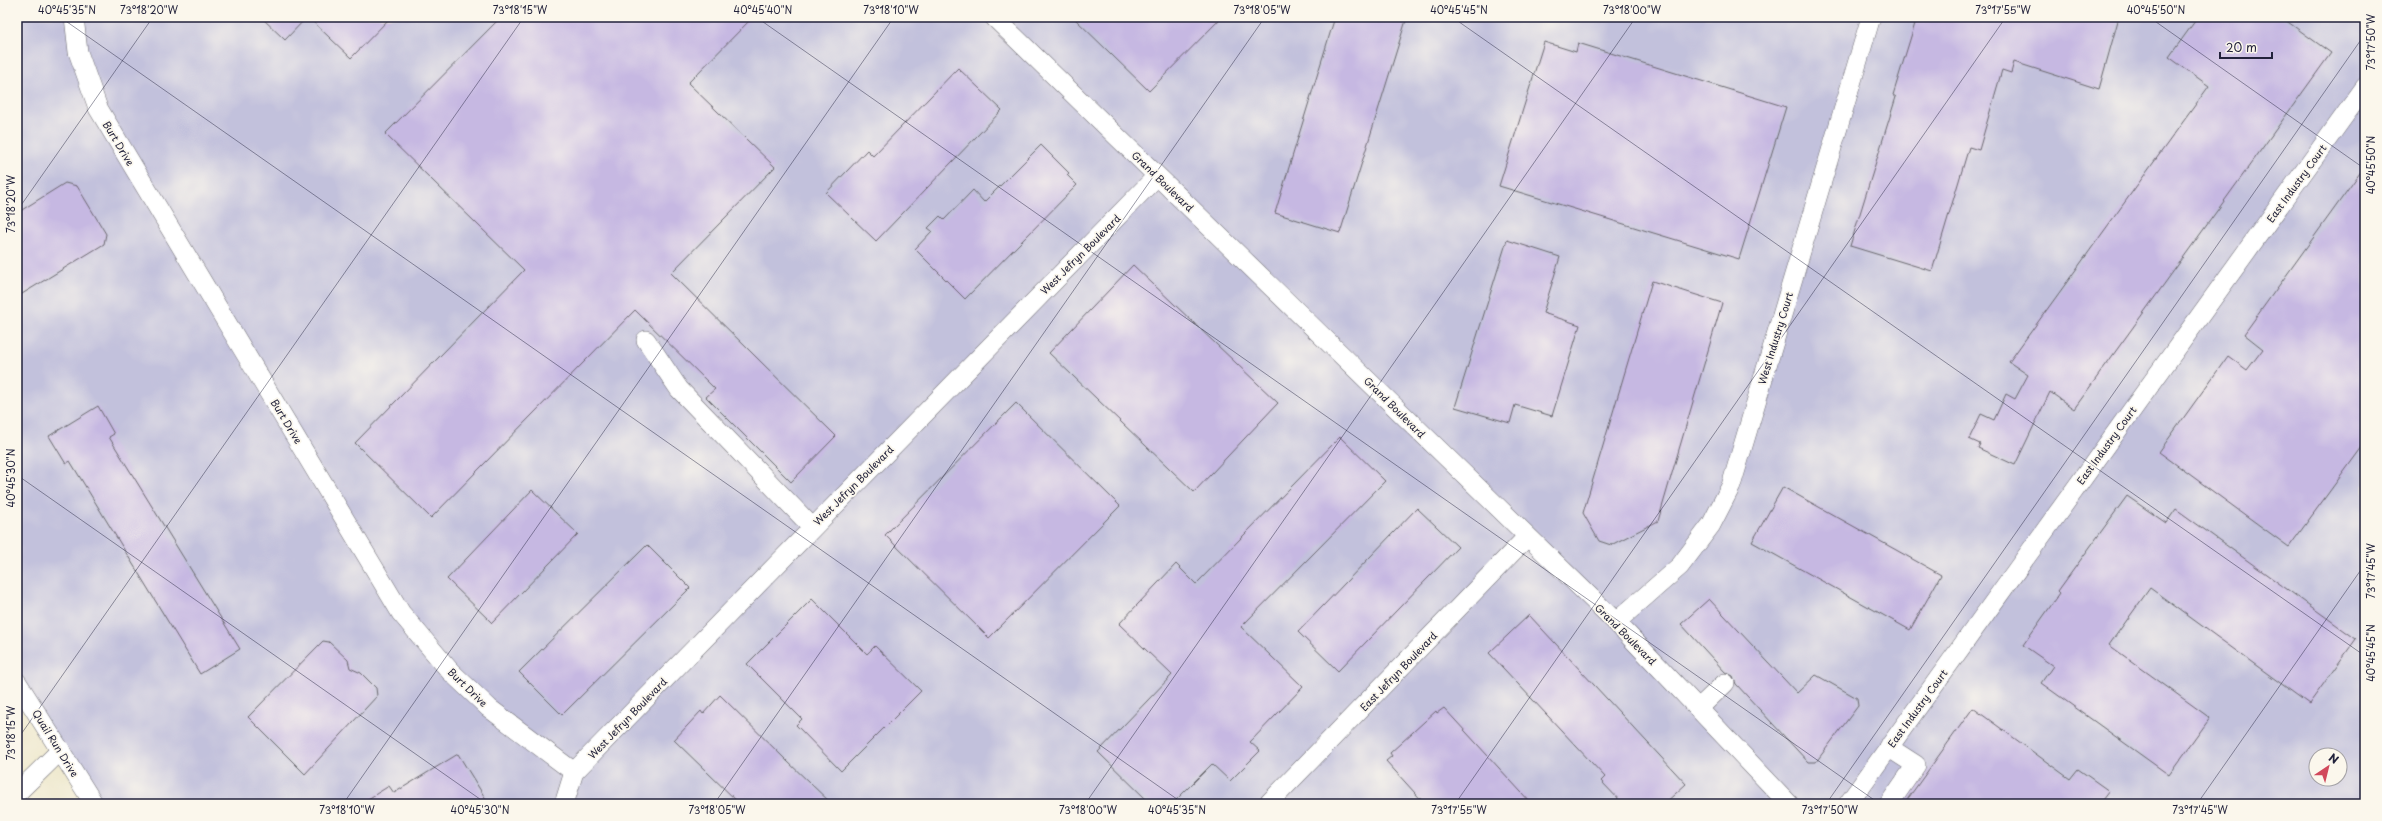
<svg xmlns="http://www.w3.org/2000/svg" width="2382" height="821" viewBox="0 0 2382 821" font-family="'Playpen Sans',sans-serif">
	<rect width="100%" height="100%" fill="#fbf7ec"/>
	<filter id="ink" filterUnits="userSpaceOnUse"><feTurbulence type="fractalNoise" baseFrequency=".025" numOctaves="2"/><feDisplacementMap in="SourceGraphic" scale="8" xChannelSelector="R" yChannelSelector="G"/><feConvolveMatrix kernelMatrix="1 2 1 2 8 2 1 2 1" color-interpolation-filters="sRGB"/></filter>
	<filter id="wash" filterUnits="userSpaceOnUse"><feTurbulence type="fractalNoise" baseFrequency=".012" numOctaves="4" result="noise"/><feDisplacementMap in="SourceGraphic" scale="16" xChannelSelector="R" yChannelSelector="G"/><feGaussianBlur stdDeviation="0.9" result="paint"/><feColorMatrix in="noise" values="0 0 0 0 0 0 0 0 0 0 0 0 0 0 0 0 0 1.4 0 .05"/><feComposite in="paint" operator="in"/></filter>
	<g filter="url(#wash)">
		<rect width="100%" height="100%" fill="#eee8cd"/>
		<path fill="#c2c1dc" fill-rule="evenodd" d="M17,17H2365V804H94L17,682ZM2316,755H2340V779H2316Z"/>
		<g id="blocks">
			<g fill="#c6b8e2">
				<polygon points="261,17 307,17 285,40"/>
				<polygon points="308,17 391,17 351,58"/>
				<polygon points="501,17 753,17 688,83 775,167 671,273 836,436 791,482 706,397 715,389 635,310 431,518 355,443 524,270 385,134"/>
				<polygon points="1073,17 1222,17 1149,91"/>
				<polygon points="1335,17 1407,17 1340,233 1275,213"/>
				<polygon points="1917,17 2119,17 2099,89 2014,62 2011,73 2002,70 1979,150 1969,147 1932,271 1850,246 1896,97 1893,95"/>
				<polygon points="2198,17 2281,17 2331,53 2074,409 2050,392 2015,465 1978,448 1980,444 1969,439 1981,414 1994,420 2006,394 2015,399 2028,375 2009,362 2209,86 2169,57"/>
				<polygon points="1544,42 1576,52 1578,43 1786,107 1739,259 1499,186"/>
				<polygon points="958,68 1002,110 876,241 826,193 867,150 873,156"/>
				<polygon points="1041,145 1069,173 1067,175 1077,185 965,299 915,249 932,231 928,228 940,216 944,220 973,190 984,202"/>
				<polygon points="2365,166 2365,443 2289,547 2159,452 2228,356 2247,370 2263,349 2244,334"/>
				<polygon points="65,183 77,186 106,234 104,244 17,297 17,213"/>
				<polygon points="1507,240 1560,257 1543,313 1580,325 1552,416 1515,405 1510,423 1455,407"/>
				<polygon points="1133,265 1278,403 1194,492 1049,353"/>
				<polygon points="1652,281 1722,303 1658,521 1611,545 1599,541 1583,513"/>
				<polygon points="1016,403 1120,506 989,638 885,535"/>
				<polygon points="98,406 114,434 109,437 240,649 200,674 70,461 66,464 49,436"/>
				<polygon points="1340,437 1385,481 1241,627 1303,687 1250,742 1260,751 1230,781 1212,764 1172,804 1151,804 1098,752 1172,675 1119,624 1176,564 1196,584"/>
				<polygon points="1783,487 1941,575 1910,630 1752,542"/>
				<polygon points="532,490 578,534 492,623 447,579"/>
				<polygon points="2127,496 2166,523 2176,509 2356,639 2309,704 2150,588 2109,645 2210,718 2169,775 2041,683 2053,666 2023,645 2060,593 2058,591"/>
				<polygon points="1417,508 1458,547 1338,671 1298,632"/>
				<polygon points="647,545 690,588 562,715 519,672"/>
				<polygon points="812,599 867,654 875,646 921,691 841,771 796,725 802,719 747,664"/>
				<polygon points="1709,599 1797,693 1816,675 1857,698 1858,706 1816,762 1808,762 1736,684 1733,676 1725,672 1681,624"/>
				<polygon points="1529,615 1686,784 1664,804 1623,804 1601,781 1605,777 1489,653"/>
				<polygon points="323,641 329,642 348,660 350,668 361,673 376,688 377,696 305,774 248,717"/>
				<polygon points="720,695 788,762 832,804 740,804 674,740 701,711 703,714"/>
				<polygon points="1444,708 1532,804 1425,804 1386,761 1392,756 1390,753 1436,711 1437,713"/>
				<polygon points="1973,708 2070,779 2078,769 2109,791 2099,804 1904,804"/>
				<polygon points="458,754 489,804 360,804 389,786 394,793"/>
			</g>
		</g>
	</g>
	<g filter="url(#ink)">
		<use href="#blocks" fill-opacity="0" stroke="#69676e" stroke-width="1"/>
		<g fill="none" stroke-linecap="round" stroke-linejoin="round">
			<g stroke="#69676e" stroke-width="20">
				<g id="minor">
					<polyline points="74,17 78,52 98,108 401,613 450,671 489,708 574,772"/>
					<polyline points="994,17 1616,622 1789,804"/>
					<polyline points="646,340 679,389 812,527"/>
					<polyline points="1616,622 1680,566 1711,525 1731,486 1871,17"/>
					<polyline points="17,682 94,804"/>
					<polyline points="1698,709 1725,683"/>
					<polyline points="1888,747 1916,765 1889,804"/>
					<polyline points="17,793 61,750"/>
					<polyline points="564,804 574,772 1157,176"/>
					<polyline points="1268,804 1527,537"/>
					<polyline points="1848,804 2365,87"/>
				</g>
			</g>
			<use href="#minor" stroke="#fff" stroke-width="19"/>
		</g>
	</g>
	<path fill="none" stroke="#22223b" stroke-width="1" stroke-opacity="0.45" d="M60,17L1184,804M756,17L1880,804M1452,17L2365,656M2149,17L2365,169M17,211L153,17M17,475L487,804M17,740L524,17M343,804L894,17M714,804L1265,17M1085,804L1636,17M1455,804L2006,17M1826,804L2365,34M2197,804L2365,564"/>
	<g text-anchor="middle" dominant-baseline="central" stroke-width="3.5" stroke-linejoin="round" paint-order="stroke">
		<g font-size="10" fill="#22223b" stroke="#fbf7ec">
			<text transform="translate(119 143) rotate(59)">Burt Drive</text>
			<text transform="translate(1163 181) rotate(44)">Grand Boulevard</text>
			<text transform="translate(2296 183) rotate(-54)">East Industry Court</text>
			<text transform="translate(1080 254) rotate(-45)">West Jefryn Boulevard</text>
			<text transform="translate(1775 338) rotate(-73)">West Industry Court</text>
			<text transform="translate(1395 407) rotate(45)">Grand Boulevard</text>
			<text transform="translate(287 421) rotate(59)">Burt Drive</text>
			<text transform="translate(2106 445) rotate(-54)">East Industry Court</text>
			<text transform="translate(853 485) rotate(-45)">West Jefryn Boulevard</text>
			<text transform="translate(1626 634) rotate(45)">Grand Boulevard</text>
			<text transform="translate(1398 671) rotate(-46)">East Jefryn Boulevard</text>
			<text transform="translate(468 687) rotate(44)">Burt Drive</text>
			<text transform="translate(1917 708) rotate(-54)">East Industry Court</text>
			<text transform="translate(627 718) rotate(-46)">West Jefryn Boulevard</text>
			<text transform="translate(56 743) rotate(58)">Quail Run Drive</text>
		</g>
	</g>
	<rect width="2382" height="821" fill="none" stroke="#fbf7ec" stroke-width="44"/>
	<g transform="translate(2328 767) rotate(35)"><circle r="19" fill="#fbf7ec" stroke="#a4a2a5"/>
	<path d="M0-3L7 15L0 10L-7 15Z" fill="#d1495b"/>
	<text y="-6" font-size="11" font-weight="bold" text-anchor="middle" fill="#22223b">N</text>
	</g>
	<path d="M2220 52v6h52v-6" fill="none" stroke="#22223b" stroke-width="2"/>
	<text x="2226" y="52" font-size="12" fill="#22223b" stroke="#fbf7ec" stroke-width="3" paint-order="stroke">20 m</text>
	<rect x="22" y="22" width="2338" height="777" fill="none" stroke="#22223b" stroke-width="1.5"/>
	<g font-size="10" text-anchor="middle" fill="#22223b">
		<text x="67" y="14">40°45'35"N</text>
		<text x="149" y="14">73°18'20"W</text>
		<text x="520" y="14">73°18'15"W</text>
		<text x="763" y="14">40°45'40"N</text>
		<text x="891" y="14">73°18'10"W</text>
		<text x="1262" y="14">73°18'05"W</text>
		<text x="1459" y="14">40°45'45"N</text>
		<text x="1632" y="14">73°18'00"W</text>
		<text x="2003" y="14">73°17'55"W</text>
		<text x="2156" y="14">40°45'50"N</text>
		<text transform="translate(2371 42) rotate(-90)" y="4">73°17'50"W</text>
		<text transform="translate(2371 165) rotate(-90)" y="4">40°45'50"N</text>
		<text transform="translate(11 204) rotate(-90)" y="4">73°18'20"W</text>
		<text transform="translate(11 478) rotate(-90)" y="4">40°45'30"N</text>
		<text transform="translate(2371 571) rotate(-90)" y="4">73°17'45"W</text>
		<text transform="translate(2371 653) rotate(-90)" y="4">40°45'45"N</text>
		<text transform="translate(11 733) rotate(-90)" y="4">73°18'15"W</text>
		<text x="347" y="814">73°18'10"W</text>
		<text x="480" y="814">40°45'30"N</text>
		<text x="717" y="814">73°18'05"W</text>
		<text x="1088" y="814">73°18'00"W</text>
		<text x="1177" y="814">40°45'35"N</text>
		<text x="1459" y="814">73°17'55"W</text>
		<text x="1830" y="814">73°17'50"W</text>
		<text x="2200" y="814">73°17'45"W</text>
	</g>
</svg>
